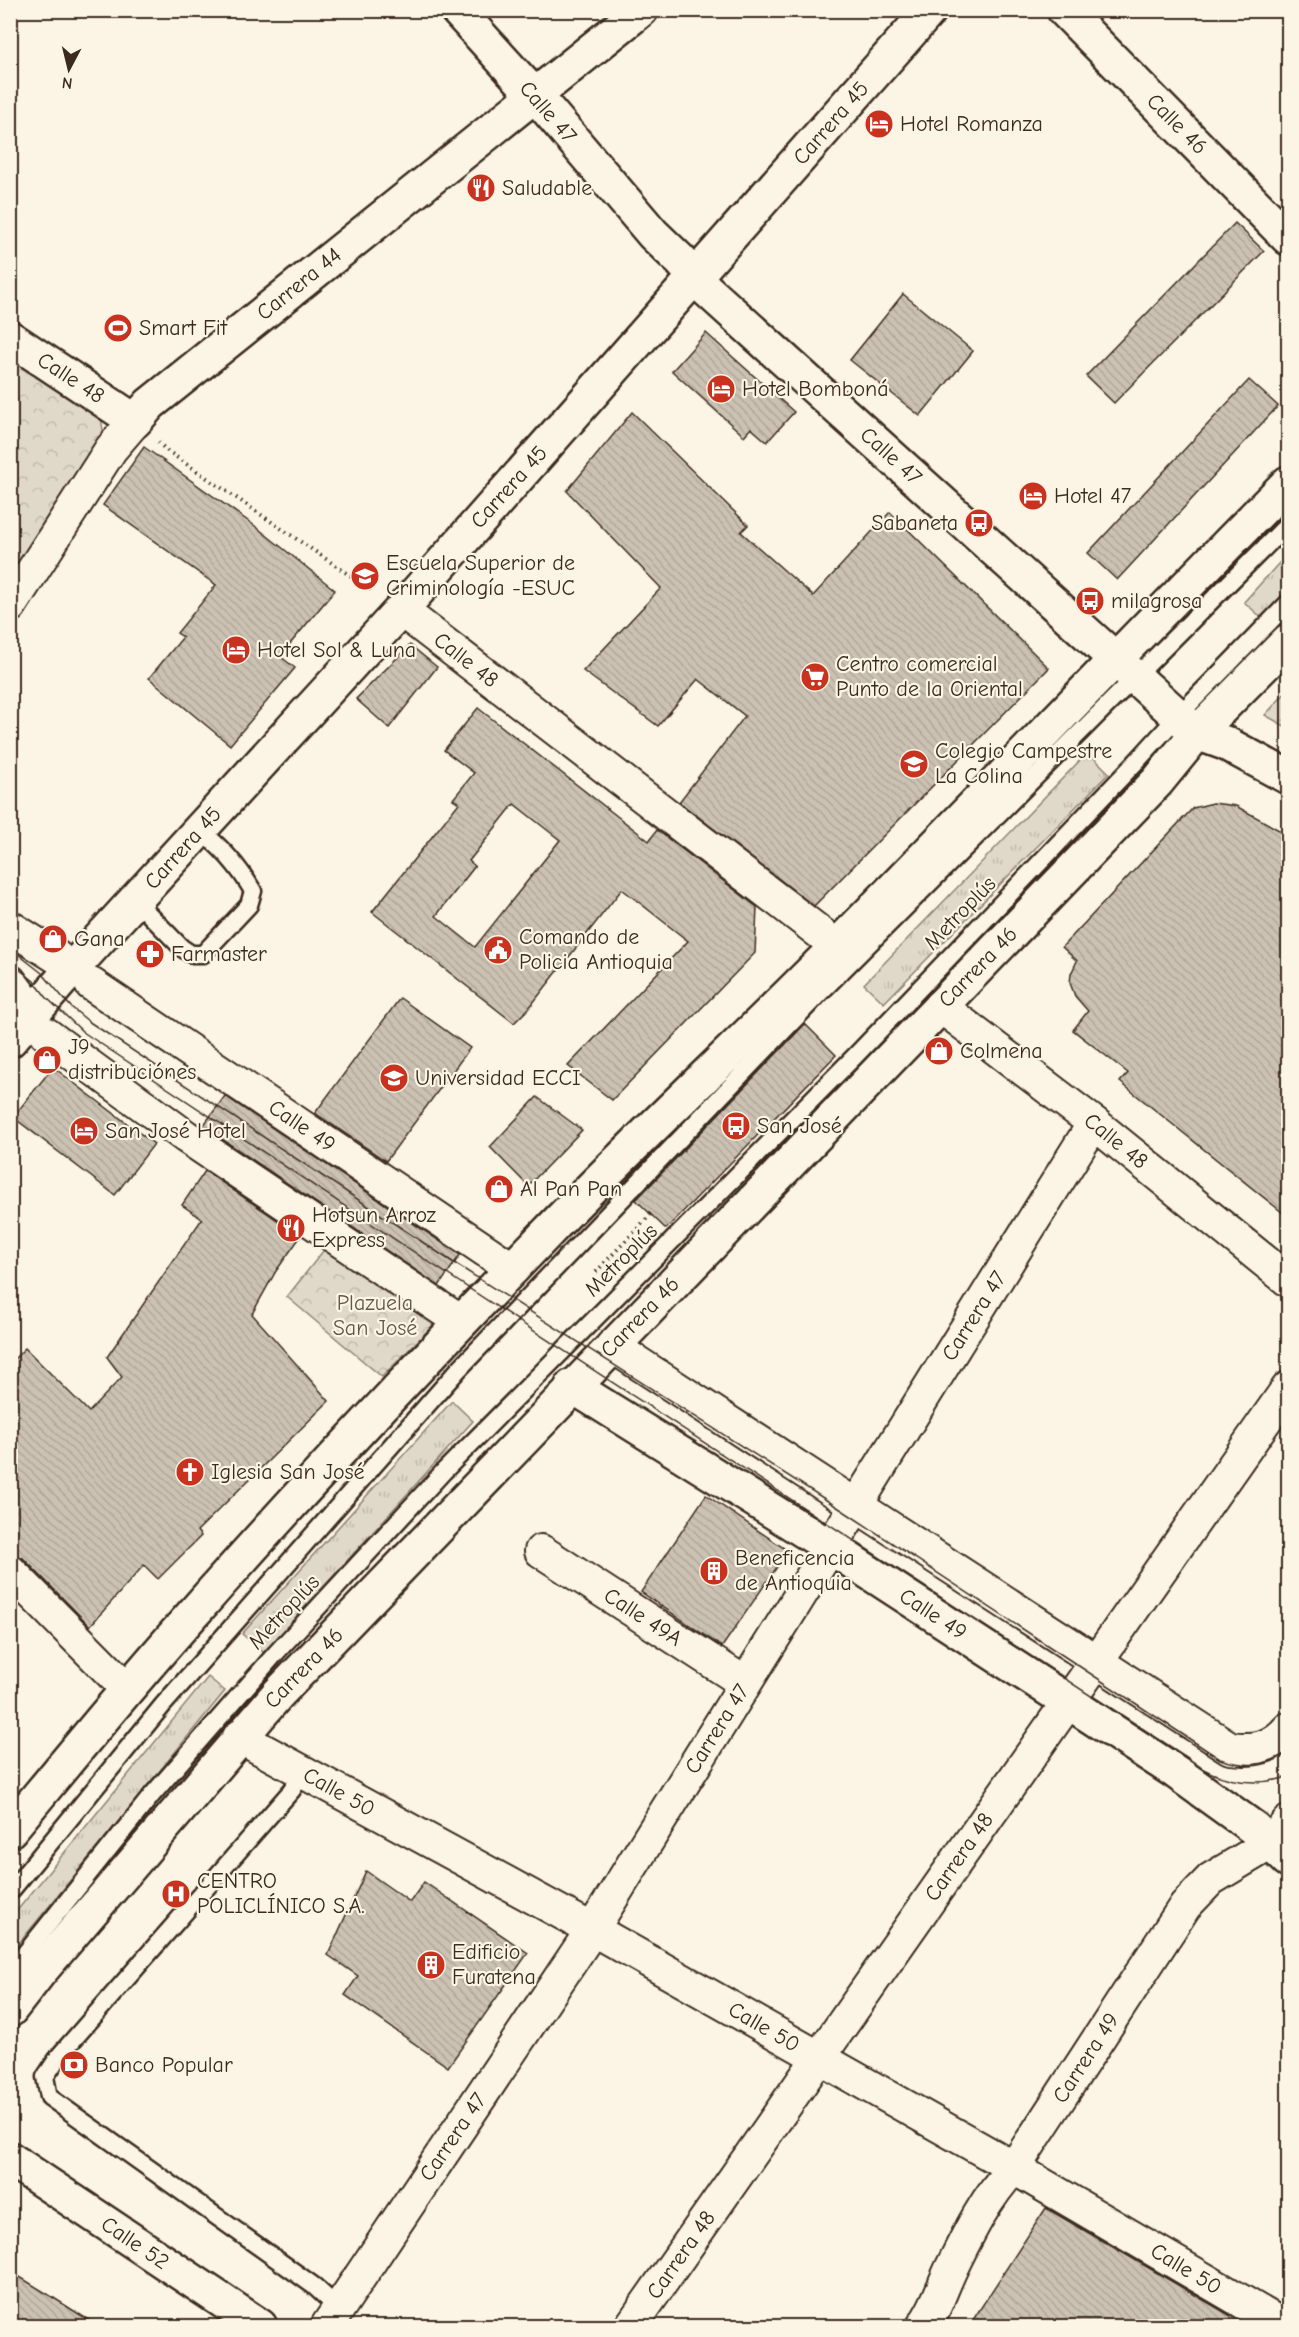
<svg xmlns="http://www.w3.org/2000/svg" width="1299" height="2337" viewBox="0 0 1299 2337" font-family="'Comic Neue',sans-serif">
	<defs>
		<pattern id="grass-tufts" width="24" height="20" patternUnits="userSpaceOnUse" patternTransform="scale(1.5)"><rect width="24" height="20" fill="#e0d8c8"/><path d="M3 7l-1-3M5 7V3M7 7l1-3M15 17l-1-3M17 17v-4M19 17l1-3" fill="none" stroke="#c1baab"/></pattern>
		<pattern id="forest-crowns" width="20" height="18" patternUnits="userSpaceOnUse" patternTransform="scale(1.5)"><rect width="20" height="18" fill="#e0d8c8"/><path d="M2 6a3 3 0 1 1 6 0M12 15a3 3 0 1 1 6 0" fill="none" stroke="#c1baab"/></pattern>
		<pattern id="building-back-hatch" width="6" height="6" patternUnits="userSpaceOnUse" patternTransform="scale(1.5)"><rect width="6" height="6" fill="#ccc2b3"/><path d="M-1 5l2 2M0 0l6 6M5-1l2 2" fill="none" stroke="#b0a79a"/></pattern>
	</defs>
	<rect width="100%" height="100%" fill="#fcf5e5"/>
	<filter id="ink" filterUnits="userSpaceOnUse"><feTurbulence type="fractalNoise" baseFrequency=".0167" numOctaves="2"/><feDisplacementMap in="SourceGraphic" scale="12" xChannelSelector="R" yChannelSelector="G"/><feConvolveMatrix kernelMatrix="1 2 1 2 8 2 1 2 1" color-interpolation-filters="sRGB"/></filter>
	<g filter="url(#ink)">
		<g fill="url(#grass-tufts)" stroke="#8e8173" stroke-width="1.5">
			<polygon points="1288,553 1288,589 1262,618 1244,602"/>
			<polygon points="1088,752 1109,773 884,1003 864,984"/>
			<polygon points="452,1401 473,1421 264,1653 242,1634"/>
			<polygon points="208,1677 225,1691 11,1953 11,1918"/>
		</g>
		<g fill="url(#forest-crowns)" stroke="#8e8173" stroke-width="1.5">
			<polygon points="11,355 101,417 104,437 11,577"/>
			<polygon points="1288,690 1288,728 1265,715"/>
			<polygon points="334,1237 446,1312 382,1377 287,1297"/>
		</g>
		<g fill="url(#building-back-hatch)" stroke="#3b2a1e" stroke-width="1.5" fill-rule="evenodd">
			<polygon points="1235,223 1264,251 1114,403 1086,376"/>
			<polygon points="903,294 973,351 920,416 850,360"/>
			<polygon points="706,333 794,412 767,442 751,428 744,436 672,371"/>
			<polygon points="1249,380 1278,406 1117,580 1088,553"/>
			<polygon points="632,412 748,525 741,532 813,596 890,512 1049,668 814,906 679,802 745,716 698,679 658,726 583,671 661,588 567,491"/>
			<polygon points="144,447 255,526 335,590 280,656 295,668 230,745 149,678 183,637 177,633 216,585 103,505"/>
			<polygon points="410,645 437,667 389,728 356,699"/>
			<path d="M478,708L649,841L657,830L757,907L755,953L612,1100L568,1066L688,941L622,889L529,1008L514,1023L372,912L459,803L453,799L474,773L444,750ZM514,804L560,840L475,947L436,916L475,866L469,861Z"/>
			<polygon points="1213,803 1236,806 1288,835 1288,1217 1120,1082 1128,1073 1073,1030 1088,1011 1075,996 1070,983 1071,974 1077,961 1062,947 1193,808"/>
			<polygon points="400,998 470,1048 386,1161 315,1113"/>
			<polygon points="805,1024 836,1055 666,1229 636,1200"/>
			<polygon points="53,1067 154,1144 115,1195 13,1117"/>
			<polygon points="225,1096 460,1255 439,1286 203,1126"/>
			<polygon points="537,1097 582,1130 528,1186 490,1147"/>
			<polygon points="205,1171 301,1236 276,1271 252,1314 329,1401 197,1531 201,1536 158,1579 144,1565 90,1626 23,1558 10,1554 10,1363 25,1348 89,1412 122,1377 107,1357 202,1219 182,1205"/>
			<polygon points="706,1495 788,1551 722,1647 641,1592"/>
			<polygon points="366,1871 410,1902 424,1882 528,1953 448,2067 345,1995 358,1976 328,1955"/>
			<polygon points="1046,2208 1243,2323 1249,2326 969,2326"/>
			<polygon points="10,2271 49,2295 98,2326 10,2326"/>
		</g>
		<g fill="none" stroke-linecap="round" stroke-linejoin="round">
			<g stroke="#3b2a1e" stroke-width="21">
				<g id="lane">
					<path d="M135,900L182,948L191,954H203L249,905L253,891C239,867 222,847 199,830"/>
					<polyline points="303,1772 292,1790 59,2056 45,2077 49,2097 314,2286 338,2308"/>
					<polyline points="10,1892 163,1705 458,1370 820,993 1288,524"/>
					<polyline points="10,1972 152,1795 276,1653 444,1471 855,1056 1136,762 1178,716 1288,603"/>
				</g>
			</g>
			<g stroke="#3b2a1e" stroke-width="36">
				<g id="street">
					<polyline points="10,606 111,449 135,421"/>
					<polyline points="401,610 823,935"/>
					<polyline points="10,927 57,957"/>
					<polyline points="10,981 21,996"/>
					<polyline points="91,984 513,1269"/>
					<polyline points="940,1006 1094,1123 1288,1280"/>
					<polyline points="46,1034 185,1136 461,1322"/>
					<polyline points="612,1346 848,1500"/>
					<path d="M866,1512L1230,1748C1254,1751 1272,1748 1288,1729"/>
					<polyline points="541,1551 745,1683"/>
					<polyline points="10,1571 127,1689"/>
					<polyline points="239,1737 606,1937 1014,2168 1284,2326"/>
					<polyline points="327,2326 592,1930 1094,1123"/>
					<polyline points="631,2326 1288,1388"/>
					<path d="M923,2326C937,2307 941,2290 951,2269C968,2234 987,2195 1014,2168L1185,1906L1211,1879L1271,1843L1288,1822"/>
				</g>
			</g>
			<g stroke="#3b2a1e" stroke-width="38">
				<g id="secondary">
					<polyline points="457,10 546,108 653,234 680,260 707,290 1197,733 1225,743 1288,777"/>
					<polyline points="1064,10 1288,238"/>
					<polyline points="10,338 135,421 150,404 641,10"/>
					<polyline points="10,1040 61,981 401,610 930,10"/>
					<polyline points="572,1386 830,1547 1176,1772 1255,1829 1288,1860"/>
					<polyline points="10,2159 260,2326"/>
				</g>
			</g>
			<g stroke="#3b2a1e" stroke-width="38">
				<g id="primary">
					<path d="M10,1830C70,1758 129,1685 191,1616C306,1485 426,1358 547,1233C642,1134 743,1042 839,944C990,791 1137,635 1288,483"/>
					<polyline points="10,2010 38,1974 278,1694 1157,782 1197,733 1288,641"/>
				</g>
			</g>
			<g stroke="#3b2a1e" stroke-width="4" stroke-dasharray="1.5 4.5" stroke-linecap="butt">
				<polyline points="158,442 166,450 373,591"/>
				<polyline points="596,1272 651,1214"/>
			</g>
			<use href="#lane" stroke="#fcf5e5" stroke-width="16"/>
			<use href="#street" stroke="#fcf5e5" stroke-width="32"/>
			<use href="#secondary" stroke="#fcf5e5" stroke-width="33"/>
			<use href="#primary" stroke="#fcf5e5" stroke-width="33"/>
			<g stroke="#3b2a1e" stroke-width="1.5">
				<path d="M10,948L42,973L71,1007L88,1021L451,1261L842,1510L1220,1759C1245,1768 1266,1766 1288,1752"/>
				<path d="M10,962L34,981L47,998L83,1032L447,1274L1201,1768C1229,1783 1258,1786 1288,1777"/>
			</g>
		</g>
	</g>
	<defs>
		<g id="hotel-disc" transform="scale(1.5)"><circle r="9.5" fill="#c8321e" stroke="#fcf5e5"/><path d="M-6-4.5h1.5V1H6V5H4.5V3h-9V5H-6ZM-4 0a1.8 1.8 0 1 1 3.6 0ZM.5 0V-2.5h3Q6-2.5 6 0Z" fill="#fff"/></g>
		<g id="restaurant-disc" transform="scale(1.5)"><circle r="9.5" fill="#c8321e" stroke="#fcf5e5"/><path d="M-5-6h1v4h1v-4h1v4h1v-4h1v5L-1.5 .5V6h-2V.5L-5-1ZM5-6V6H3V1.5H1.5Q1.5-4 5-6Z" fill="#fff"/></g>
		<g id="stadium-disc" transform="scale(1.5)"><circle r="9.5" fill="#c8321e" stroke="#fcf5e5"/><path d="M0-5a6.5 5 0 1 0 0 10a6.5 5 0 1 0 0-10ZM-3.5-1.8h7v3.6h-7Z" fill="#fff"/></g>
		<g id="bus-disc" transform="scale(1.5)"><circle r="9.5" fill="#c8321e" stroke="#fcf5e5"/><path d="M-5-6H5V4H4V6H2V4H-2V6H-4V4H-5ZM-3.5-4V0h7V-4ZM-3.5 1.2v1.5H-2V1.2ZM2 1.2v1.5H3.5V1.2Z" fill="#fff"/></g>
		<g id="university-disc" transform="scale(1.5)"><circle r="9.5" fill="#c8321e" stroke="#fcf5e5"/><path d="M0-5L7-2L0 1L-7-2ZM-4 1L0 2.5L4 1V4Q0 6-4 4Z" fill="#fff"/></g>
		<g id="supermarket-disc" transform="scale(1.5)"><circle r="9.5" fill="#c8321e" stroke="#fcf5e5"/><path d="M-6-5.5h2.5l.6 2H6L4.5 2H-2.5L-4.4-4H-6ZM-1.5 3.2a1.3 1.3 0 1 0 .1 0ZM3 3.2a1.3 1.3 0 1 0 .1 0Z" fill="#fff"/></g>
		<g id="school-disc" transform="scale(1.5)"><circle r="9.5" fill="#c8321e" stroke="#fcf5e5"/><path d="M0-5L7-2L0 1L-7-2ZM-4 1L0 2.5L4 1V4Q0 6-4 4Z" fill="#fff"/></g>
		<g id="shop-disc" transform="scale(1.5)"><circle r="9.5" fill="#c8321e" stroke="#fcf5e5"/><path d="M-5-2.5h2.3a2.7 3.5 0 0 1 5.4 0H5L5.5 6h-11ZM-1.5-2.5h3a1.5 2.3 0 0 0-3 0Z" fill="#fff"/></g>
		<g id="civic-disc" transform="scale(1.5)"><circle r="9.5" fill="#c8321e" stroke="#fcf5e5"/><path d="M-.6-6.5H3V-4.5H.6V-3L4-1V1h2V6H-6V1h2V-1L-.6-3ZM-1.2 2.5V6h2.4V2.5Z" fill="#fff"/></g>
		<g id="pharmacy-disc" transform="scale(1.5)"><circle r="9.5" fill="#c8321e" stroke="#fcf5e5"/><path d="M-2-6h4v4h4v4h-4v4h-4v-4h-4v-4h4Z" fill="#fff"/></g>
		<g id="church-disc" transform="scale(1.5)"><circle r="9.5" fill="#c8321e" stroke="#fcf5e5"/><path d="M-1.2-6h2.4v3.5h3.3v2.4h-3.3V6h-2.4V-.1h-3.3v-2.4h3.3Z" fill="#fff"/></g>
		<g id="building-disc" transform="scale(1.5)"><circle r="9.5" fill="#c8321e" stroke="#fcf5e5"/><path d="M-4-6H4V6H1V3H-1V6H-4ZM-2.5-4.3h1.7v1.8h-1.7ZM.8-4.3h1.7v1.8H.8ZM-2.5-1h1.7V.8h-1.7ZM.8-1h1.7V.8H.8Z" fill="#fff"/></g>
		<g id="hospital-disc" transform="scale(1.5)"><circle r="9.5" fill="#c8321e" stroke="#fcf5e5"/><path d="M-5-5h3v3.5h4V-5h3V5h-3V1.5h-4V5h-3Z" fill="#fff"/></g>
		<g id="bank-disc" transform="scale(1.5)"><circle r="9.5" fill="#c8321e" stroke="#fcf5e5"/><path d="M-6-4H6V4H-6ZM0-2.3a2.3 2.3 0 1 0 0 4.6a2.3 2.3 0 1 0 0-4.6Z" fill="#fff"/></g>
	</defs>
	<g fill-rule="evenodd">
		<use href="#hotel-disc" x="879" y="124"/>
		<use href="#restaurant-disc" x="481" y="188"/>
		<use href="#stadium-disc" x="118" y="328"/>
		<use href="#hotel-disc" x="721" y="389"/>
		<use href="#hotel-disc" x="1033" y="496"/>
		<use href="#bus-disc" x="979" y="523"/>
		<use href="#university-disc" x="365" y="576"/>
		<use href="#bus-disc" x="1090" y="601"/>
		<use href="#hotel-disc" x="236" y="650"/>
		<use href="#supermarket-disc" x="815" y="677"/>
		<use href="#school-disc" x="914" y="764"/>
		<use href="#shop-disc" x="53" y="939"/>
		<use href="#civic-disc" x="498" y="950"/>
		<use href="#pharmacy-disc" x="150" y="954"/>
		<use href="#shop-disc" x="939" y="1051"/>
		<use href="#shop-disc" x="47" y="1060"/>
		<use href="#university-disc" x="394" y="1078"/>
		<use href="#bus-disc" x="736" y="1126"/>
		<use href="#hotel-disc" x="84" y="1131"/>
		<use href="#shop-disc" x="499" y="1189"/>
		<use href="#restaurant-disc" x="291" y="1228"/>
		<use href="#church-disc" x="190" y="1472"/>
		<use href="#building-disc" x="714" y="1571"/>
		<use href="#hospital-disc" x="176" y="1894"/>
		<use href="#building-disc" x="431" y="1965"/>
		<use href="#bank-disc" x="74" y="2065"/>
	</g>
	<g text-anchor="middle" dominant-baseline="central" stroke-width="4.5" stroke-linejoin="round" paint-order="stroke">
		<g font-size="22" fill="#3b2a1e" stroke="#fcf5e5">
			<text transform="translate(548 112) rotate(49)">Calle 47</text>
			<text transform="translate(831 123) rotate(-49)">Carrera 45</text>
			<text transform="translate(1177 124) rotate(45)">Calle 46</text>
			<text transform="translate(299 284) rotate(-39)">Carrera 44</text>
			<text transform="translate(71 378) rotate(33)">Calle 48</text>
			<text transform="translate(891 456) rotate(42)">Calle 47</text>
			<text transform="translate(509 487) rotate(-48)">Carrera 45</text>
			<text transform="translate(466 660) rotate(38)">Calle 48</text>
			<text transform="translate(183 848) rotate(-48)">Carrera 45</text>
			<text transform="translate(960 913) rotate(-46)">Metroplús</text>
			<text transform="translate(978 967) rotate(-46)">Carrera 46</text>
			<text transform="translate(302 1126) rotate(34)">Calle 49</text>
			<text transform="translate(1116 1141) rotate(39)">Calle 48</text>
			<text transform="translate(621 1260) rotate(-45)">Metroplús</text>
			<text transform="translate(974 1316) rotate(-58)">Carrera 47</text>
			<text transform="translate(640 1317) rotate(-46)">Carrera 46</text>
			<text transform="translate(284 1612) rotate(-47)">Metroplús</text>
			<text transform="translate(933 1614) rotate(33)">Calle 49</text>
			<text transform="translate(643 1617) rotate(33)">Calle 49A</text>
			<text transform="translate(304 1668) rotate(-46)">Carrera 46</text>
			<text transform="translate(717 1729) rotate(-58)">Carrera 47</text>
			<text transform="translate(339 1792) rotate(29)">Calle 50</text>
			<text transform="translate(959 1857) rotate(-55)">Carrera 48</text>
			<text transform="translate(764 2027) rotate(30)">Calle 50</text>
			<text transform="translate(1086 2058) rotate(-57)">Carrera 49</text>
			<text transform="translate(453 2137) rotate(-56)">Carrera 47</text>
			<text transform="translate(135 2243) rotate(34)">Calle 52</text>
			<text transform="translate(681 2255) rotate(-55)">Carrera 48</text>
			<text transform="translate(1186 2269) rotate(31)">Calle 50</text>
		</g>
		<g font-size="22" fill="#3b2a1e" stroke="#fcf5e5" text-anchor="start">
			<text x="900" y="124">Hotel Romanza</text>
			<text x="502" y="188">Saludable</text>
			<text x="139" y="328">Smart Fit</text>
			<text x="742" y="389">Hotel Bomboná</text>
			<text x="1054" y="496">Hotel 47</text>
			<text x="958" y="523" text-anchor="end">Sabaneta</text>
			<text x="386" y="563">Escuela Superior de<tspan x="386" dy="25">Criminología -ESUC</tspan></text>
			<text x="1111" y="601">milagrosa</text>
			<text x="257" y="650">Hotel Sol &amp; Luna</text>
			<text x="836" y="664">Centro comercial<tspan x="836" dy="25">Punto de la Oriental</tspan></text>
			<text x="935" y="751">Colegio Campestre<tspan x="935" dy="25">La Colina</tspan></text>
			<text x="519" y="937">Comando de<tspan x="519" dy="25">Policia Antioquia</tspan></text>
			<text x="74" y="939">Gana</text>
			<text x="171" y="954">Farmaster</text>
			<text x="68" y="1047">J9<tspan x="68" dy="25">distribuciónes</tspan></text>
			<text x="960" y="1051">Colmena</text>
			<text x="415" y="1078">Universidad ECCI</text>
			<text x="757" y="1126">San José</text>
			<text x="105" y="1131">San José Hotel</text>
			<text x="520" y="1189">Al Pan Pan</text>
			<text x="312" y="1215">Hotsun Arroz<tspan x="312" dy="25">Express</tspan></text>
			<text x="211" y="1472">Iglesia San José</text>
			<text x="735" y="1558">Beneficencia<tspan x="735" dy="25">de Antioquia</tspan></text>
			<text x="197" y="1881">CENTRO<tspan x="197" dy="25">POLICLÍNICO S.A.</tspan></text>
			<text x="452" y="1952">Edificio<tspan x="452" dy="25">Furatena</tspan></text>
			<text x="95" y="2065">Banco Popular</text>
		</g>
		<g font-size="22" fill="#645648" stroke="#fcf5e5">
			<text x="375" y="1303">Plazuela<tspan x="375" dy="25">San José</tspan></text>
		</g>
	</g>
	<rect width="1299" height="2337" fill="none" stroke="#fcf5e5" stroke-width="36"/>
	<rect x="18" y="18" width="1263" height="2301" fill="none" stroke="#3b2a1e" stroke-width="2" filter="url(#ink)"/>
	<g transform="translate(69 69) rotate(187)" stroke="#fcf5e5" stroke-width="4.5" paint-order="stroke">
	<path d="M0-4.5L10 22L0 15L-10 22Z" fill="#3b2a1e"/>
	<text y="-9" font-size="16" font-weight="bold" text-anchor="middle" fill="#3b2a1e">N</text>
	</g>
</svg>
